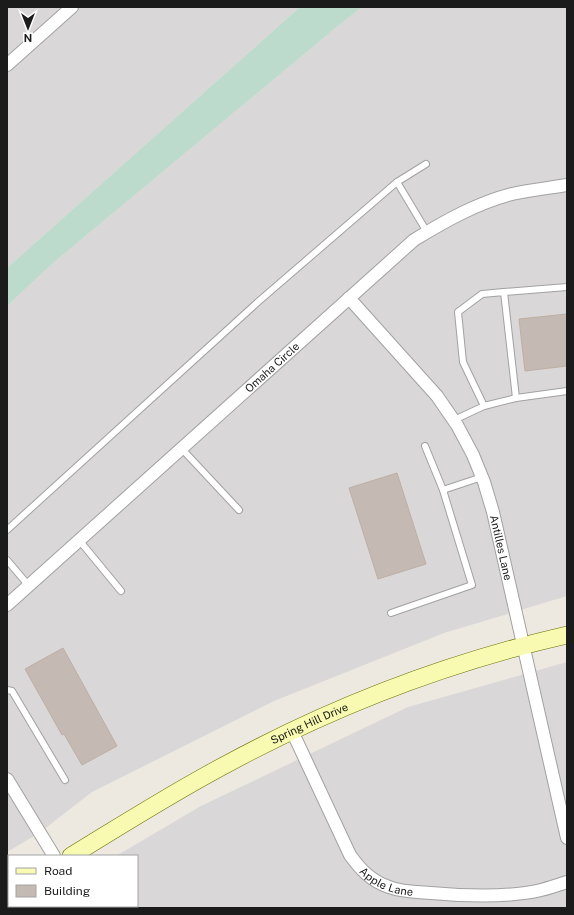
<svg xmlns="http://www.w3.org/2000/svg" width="574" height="915" viewBox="0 0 574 915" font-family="'Public Sans',sans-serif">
	<rect width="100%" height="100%" fill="#ede8e0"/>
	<g fill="#d9d7d8">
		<polygon points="7,7 300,7 7,268"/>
		<polygon points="362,7 567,7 567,596 444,633 274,701 92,792 39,833 7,852 7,306 53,263 339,25"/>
		<polygon points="567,662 567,908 31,908 35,906 137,906 137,856 116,856 201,806 408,707"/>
	</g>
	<polygon fill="#bcdbcc" points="300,7 362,7 339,25 53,263 7,306 7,268"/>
	<g fill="#c4bab3" stroke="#beaea2">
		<polygon points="567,314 567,366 525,371 519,319"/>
		<polygon points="397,473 426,564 378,579 349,488"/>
		<polygon points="63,648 117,746 82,765 64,734 62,735 25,669"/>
	</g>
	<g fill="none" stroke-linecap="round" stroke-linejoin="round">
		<g stroke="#a2a2a2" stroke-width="8">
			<g id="lane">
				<polyline points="397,182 426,164"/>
				<polyline points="504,292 567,287"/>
				<polyline points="484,406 463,362 458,312 482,294 504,292 516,398"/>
				<polyline points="454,420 484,406 516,398 567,391"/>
				<polyline points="425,446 443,490 482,477"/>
				<polyline points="181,448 239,510"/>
				<polyline points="7,530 259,301 397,182 427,232"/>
				<polyline points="79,540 121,591"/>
				<polyline points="7,560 29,586"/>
				<polyline points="391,613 472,585 443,490"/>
				<polyline points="7,690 12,691 65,780"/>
			</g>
		</g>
		<g stroke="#a2a2a2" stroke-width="14">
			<g id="street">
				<polyline points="7,65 72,7"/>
				<path id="s1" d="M349,298L437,396L457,425L473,455L484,482L493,512L567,838"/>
				<path id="s2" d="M7,605L414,240C445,221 477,203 512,194C530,190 549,188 567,185"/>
				<path id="s3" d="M292,731L350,855C360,869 371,881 389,887C402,892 417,892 431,893C465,896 507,898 541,890C549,888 558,885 567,882"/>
				<polyline points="7,779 54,856"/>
				<polyline points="85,906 86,908"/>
			</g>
		</g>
		<g stroke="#667003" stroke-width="18">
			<g id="secondary">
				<path id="s4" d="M71,856C122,825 172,793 225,765C332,707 449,662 567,635"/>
				<polyline points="7,895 9,894"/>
			</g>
		</g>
		<use href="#lane" stroke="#fff" stroke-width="6"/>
		<use href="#street" stroke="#fff" stroke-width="12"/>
		<use href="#secondary" stroke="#f7fab0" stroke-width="17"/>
	</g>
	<g text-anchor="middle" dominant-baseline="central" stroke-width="3" stroke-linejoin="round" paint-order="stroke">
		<g font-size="11" fill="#1b1b1b" stroke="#fff">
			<text stroke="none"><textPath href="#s2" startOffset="356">Omaha Circle</textPath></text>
			<text stroke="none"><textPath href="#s1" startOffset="298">Antilles Lane</textPath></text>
			<text stroke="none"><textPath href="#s4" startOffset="273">Spring Hill Drive</textPath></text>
			<text stroke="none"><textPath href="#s3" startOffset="184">Apple Lane</textPath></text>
		</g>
	</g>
	<rect width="574" height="915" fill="none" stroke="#1b1b1b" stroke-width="16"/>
	<rect x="8" y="855" width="130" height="52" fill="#ffffff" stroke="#a4a4a4"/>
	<rect x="16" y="868" width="20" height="6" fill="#f7fab0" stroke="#a4a4a4"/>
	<text x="44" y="875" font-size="12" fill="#1b1b1b">Road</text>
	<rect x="16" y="885" width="20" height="12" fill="#c4bab3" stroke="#a4a4a4"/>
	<text x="44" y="895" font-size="12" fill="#1b1b1b">Building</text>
	<g transform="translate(28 28) rotate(180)" stroke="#ffffff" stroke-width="3" paint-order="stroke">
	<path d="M0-3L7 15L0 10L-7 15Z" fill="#1b1b1b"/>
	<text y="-6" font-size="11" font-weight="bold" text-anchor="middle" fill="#1b1b1b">N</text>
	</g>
</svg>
